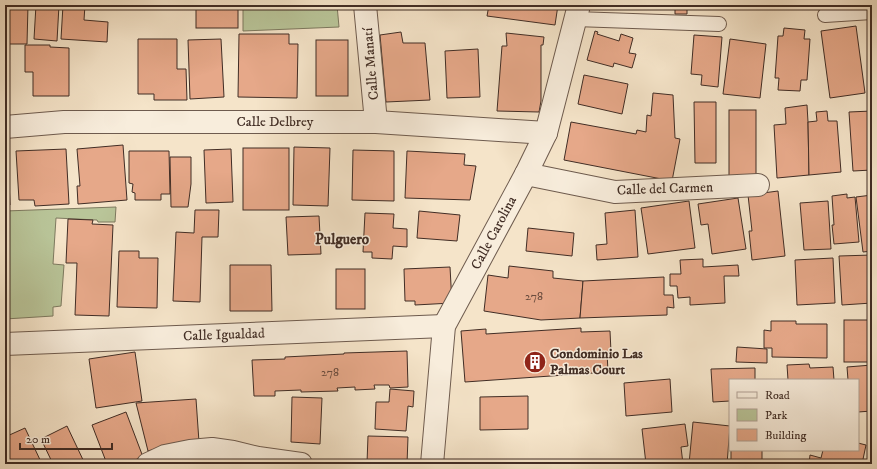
<svg xmlns="http://www.w3.org/2000/svg" width="877" height="469" viewBox="0 0 877 469" font-family="'IM FELL DW Pica',serif">
	<rect width="100%" height="100%" fill="#f5e4c9"/>
	<filter id="stains"><feTurbulence type="fractalNoise" baseFrequency=".005" numOctaves="4"/><feColorMatrix values="0 0 0 0 .2 0 0 0 0 .09 0 0 0 0 .02 0 0 0 .5 -.17"/></filter>
	<radialGradient id="worn" r=".72"><stop offset=".6" stop-color="#630" stop-opacity="0"/><stop offset="1" stop-color="#630" stop-opacity=".3"/></radialGradient>
	<g fill="#b9c599" stroke="#7d795f">
		<polygon points="243,5 337,5 339,27 243,31"/>
		<polygon points="116,207 115,222 98,222 97,220 56,218 53,264 64,265 61,306 53,307 53,316 5,319 5,211"/>
	</g>
	<g fill="#e6a889" stroke="#412d25">
		<polygon points="6,5 28,5 27,44 6,44"/>
		<polygon points="36,5 59,5 57,41 34,39"/>
		<polygon points="63,5 85,5 84,20 108,22 107,42 61,39"/>
		<rect x="196" y="5" width="42" height="23"/>
		<polygon points="489,5 558,5 555,25 487,16"/>
		<polygon points="615,5 687,5 687,14 675,14 675,8 615,8"/>
		<polygon points="856,26 865,93 830,98 821,31"/>
		<polygon points="784,28 805,30 804,39 810,39 807,80 801,80 800,91 778,90 779,78 775,78 778,36 783,36"/>
		<polygon points="595,31 598,32 597,34 619,41 621,34 633,38 629,53 636,54 632,68 614,63 613,67 587,60"/>
		<polygon points="401,32 403,43 425,43 430,100 386,102 380,35"/>
		<polygon points="506,33 544,37 543,45 541,45 541,101 539,112 497,111 502,46 507,46"/>
		<polygon points="239,34 289,34 289,44 298,44 297,98 238,97"/>
		<polygon points="694,35 722,37 718,87 701,85 702,75 691,74"/>
		<polygon points="138,39 177,39 177,69 186,69 187,100 154,100 154,94 138,94"/>
		<polygon points="221,39 224,97 190,99 188,40"/>
		<polygon points="730,39 766,44 760,98 723,94"/>
		<rect x="316" y="40" width="32" height="56"/>
		<polygon points="25,45 50,45 50,47 69,48 69,96 33,96 33,72 25,72"/>
		<polygon points="478,49 480,97 447,98 445,51"/>
		<polygon points="584,75 628,84 622,114 578,104"/>
		<polygon points="653,93 673,95 675,138 680,139 672,181 564,160 571,122 636,134 637,130 646,132 647,115 651,116"/>
		<polygon points="694,102 716,102 716,163 695,163"/>
		<polygon points="807,105 808,122 809,175 777,178 774,125 786,124 785,108"/>
		<rect x="729" y="110" width="27" height="67"/>
		<polygon points="827,111 828,121 837,121 841,172 809,175 808,122 817,121 816,112"/>
		<polygon points="872,111 872,170 853,171 849,112"/>
		<polygon points="123,145 127,200 78,204 77,186 80,186 77,149"/>
		<polygon points="294,147 330,148 328,206 293,205"/>
		<rect x="243" y="148" width="46" height="62"/>
		<polygon points="66,149 69,204 35,206 34,200 19,200 16,151"/>
		<polygon points="231,149 233,202 206,203 204,150"/>
		<polygon points="353,150 394,151 394,201 352,200"/>
		<polygon points="129,151 169,151 170,194 161,194 161,200 135,200 135,193 132,192 133,184 129,183"/>
		<polygon points="407,151 465,154 464,165 476,166 470,200 405,198"/>
		<polygon points="5,154 8,154 10,205 5,205"/>
		<polygon points="170,157 191,157 191,184 188,207 171,207"/>
		<polygon points="778,191 785,256 752,260 749,231 752,231 748,195"/>
		<polygon points="847,194 847,198 855,197 859,242 834,244 832,225 834,225 832,196"/>
		<polygon points="872,195 872,251 863,252 856,197"/>
		<polygon points="738,198 746,249 712,254 708,224 701,225 698,204"/>
		<polygon points="689,201 695,248 648,254 641,208"/>
		<polygon points="828,201 831,249 804,250 800,203"/>
		<polygon points="195,210 219,210 218,237 202,237 200,302 173,301 176,232 194,233"/>
		<polygon points="635,210 638,257 597,260 596,245 607,244 605,213"/>
		<polygon points="419,211 460,215 457,241 417,238"/>
		<polygon points="365,213 394,214 393,228 407,229 407,247 393,246 392,259 372,258 372,252 363,252"/>
		<polygon points="319,216 321,254 288,255 286,217"/>
		<polygon points="68,219 93,220 92,224 113,225 109,316 75,315 77,263 66,263"/>
		<polygon points="528,228 574,233 572,256 526,251"/>
		<polygon points="119,251 139,251 139,258 158,258 157,308 117,307"/>
		<polygon points="872,255 872,303 842,305 839,256"/>
		<polygon points="833,258 835,303 797,305 795,260"/>
		<polygon points="703,259 703,267 738,265 739,276 724,276 725,303 690,305 690,297 678,298 677,286 670,286 670,274 681,274 680,260"/>
		<polygon points="230,265 271,265 272,311 230,311"/>
		<polygon points="509,266 553,271 553,278 583,281 580,318 541,320 484,311 488,275 508,278"/>
		<polygon points="450,267 452,303 415,305 415,301 405,301 404,269"/>
		<rect x="336" y="269" width="29" height="40"/>
		<polygon points="664,277 664,295 673,295 674,308 667,307 667,315 580,318 583,281"/>
		<rect x="844" y="320" width="28" height="42"/>
		<polygon points="771,321 796,321 796,324 827,324 827,358 772,357 772,348 764,348 764,330 771,331"/>
		<polygon points="581,328 581,332 610,331 611,352 607,352 608,372 465,382 461,331 486,329 486,334"/>
		<polygon points="737,347 767,349 767,363 736,362"/>
		<polygon points="407,351 408,387 390,388 389,385 374,385 375,389 355,390 355,387 337,388 338,391 301,392 301,390 275,391 275,396 254,396 252,360 285,359 285,357 344,354 344,353"/>
		<polygon points="135,352 142,401 96,408 89,359"/>
		<polygon points="809,364 810,368 833,367 834,380 788,380 787,365"/>
		<polygon points="872,365 872,411 858,412 858,380 848,380 847,367"/>
		<polygon points="755,368 755,380 730,380 730,401 713,402 711,369"/>
		<polygon points="670,379 672,412 626,416 624,383"/>
		<polygon points="390,389 414,391 413,407 408,406 406,431 375,429 376,402 389,402"/>
		<polygon points="528,396 528,429 480,430 480,397"/>
		<polygon points="292,397 322,398 320,444 291,442"/>
		<polygon points="196,399 199,442 175,444 148,451 136,403"/>
		<polygon points="126,412 143,457 124,464 107,464 92,425"/>
		<polygon points="693,422 730,426 727,464 689,464"/>
		<polygon points="685,424 688,446 681,447 683,464 646,464 642,429"/>
		<polygon points="67,426 85,464 53,464 41,439"/>
		<polygon points="25,428 42,464 5,464 5,437"/>
		<polygon points="368,436 408,437 407,464 367,463"/>
		<polygon points="858,443 866,445 862,464 809,464 810,455 821,458 823,450 858,450"/>
		<rect x="731" y="450" width="31" height="14"/>
		<polygon points="221,457 222,464 173,464"/>
		<polygon points="464,460 502,462 502,464 464,464"/>
	</g>
	<g fill="none" stroke-linecap="round" stroke-linejoin="round">
		<g stroke="#6e5b4e" stroke-width="16">
			<g id="service">
				<polyline points="825,15 872,12"/>
				<polyline points="575,19 719,24"/>
			</g>
		</g>
		<g stroke="#6e5b4e" stroke-width="24">
			<g id="minor">
				<polyline points="365,5 376,122"/>
				<polyline points="5,127 64,122 376,122 546,133"/>
				<polyline points="526,174 615,192 758,185"/>
				<polyline points="5,344 444,326"/>
				<polyline points="148,464 165,456 190,451 212,449 233,452 258,458 301,464"/>
				<polyline points="432,464 444,326 526,174 546,133 579,5"/>
			</g>
		</g>
		<use href="#service" stroke="#f8eddc" stroke-width="14"/>
		<use href="#minor" stroke="#f8eddc" stroke-width="22"/>
	</g>
	<defs>
		<g id="building-disc" transform="scale(1.15)"><circle r="9.5" fill="#8f2418" stroke="#f8eddc"/><path d="M-4-6H4V6H1V3H-1V6H-4ZM-2.5-4.3h1.7v1.8h-1.7ZM.8-4.3h1.7v1.8H.8ZM-2.5-1h1.7V.8h-1.7ZM.8-1h1.7V.8H.8Z" fill="#fff"/></g>
	</defs>
	<g fill-rule="evenodd">
		<use href="#building-disc" x="535" y="362"/>
	</g>
	<g text-anchor="middle" dominant-baseline="central" stroke-width="3" stroke-linejoin="round" paint-order="stroke">
		<g font-size="12" fill="#6a4c3e">
			<text x="534" y="296">278</text>
			<text x="330" y="372">278</text>
		</g>
		<g font-size="14" fill="#412d25" stroke="#f8eddc">
			<text transform="translate(371 64) rotate(-95)">Calle Manatí</text>
			<text x="275" y="122">Calle Delbrey</text>
			<text transform="translate(665 189) rotate(-2)">Calle del Carmen</text>
			<text transform="translate(494 233) rotate(-62)">Calle Carolina</text>
			<text transform="translate(224 335) rotate(-2)">Calle Igualdad</text>
		</g>
		<g font-size="14" font-weight="bold" fill="#412d25" stroke="#f8eddc" text-anchor="start">
			<text x="550" y="354">Condominio Las<tspan x="550" dy="16">Palmas Court</tspan></text>
		</g>
		<g font-size="15" font-weight="bold" fill="#412d25" stroke="#f8eddc">
			<text x="342" y="239">Pulguero</text>
		</g>
	</g>
	<rect width="877" height="469" fill="none" stroke="#f5e4c9" stroke-width="20"/>
	<rect x="6" y="6" width="865" height="457" fill="none" stroke="#412d25" stroke-width="2"/>
	<rect x="10" y="10" width="857" height="449" fill="none" stroke="#412d25"/>
	<rect x="729" y="379" width="130" height="72" fill="#f8eddc" stroke="#afa093"/>
	<rect x="737" y="392" width="20" height="6" fill="#f8eddc" stroke="#afa093"/>
	<text x="765" y="399" font-size="12" fill="#412d25">Road</text>
	<rect x="737" y="409" width="20" height="12" fill="#b9c599" stroke="#afa093"/>
	<text x="765" y="419" font-size="12" fill="#412d25">Park</text>
	<rect x="737" y="429" width="20" height="12" fill="#e6a889" stroke="#afa093"/>
	<text x="765" y="439" font-size="12" fill="#412d25">Building</text>
	<path d="M20 443v6h92v-6" fill="none" stroke="#412d25" stroke-width="2"/>
	<text x="26" y="443" font-size="12" fill="#412d25" stroke="#f8eddc" stroke-width="3" paint-order="stroke">20 m</text>
	<rect width="100%" height="100%" filter="url(#stains)"/>
	<rect width="100%" height="100%" fill="url(#worn)"/>
</svg>
